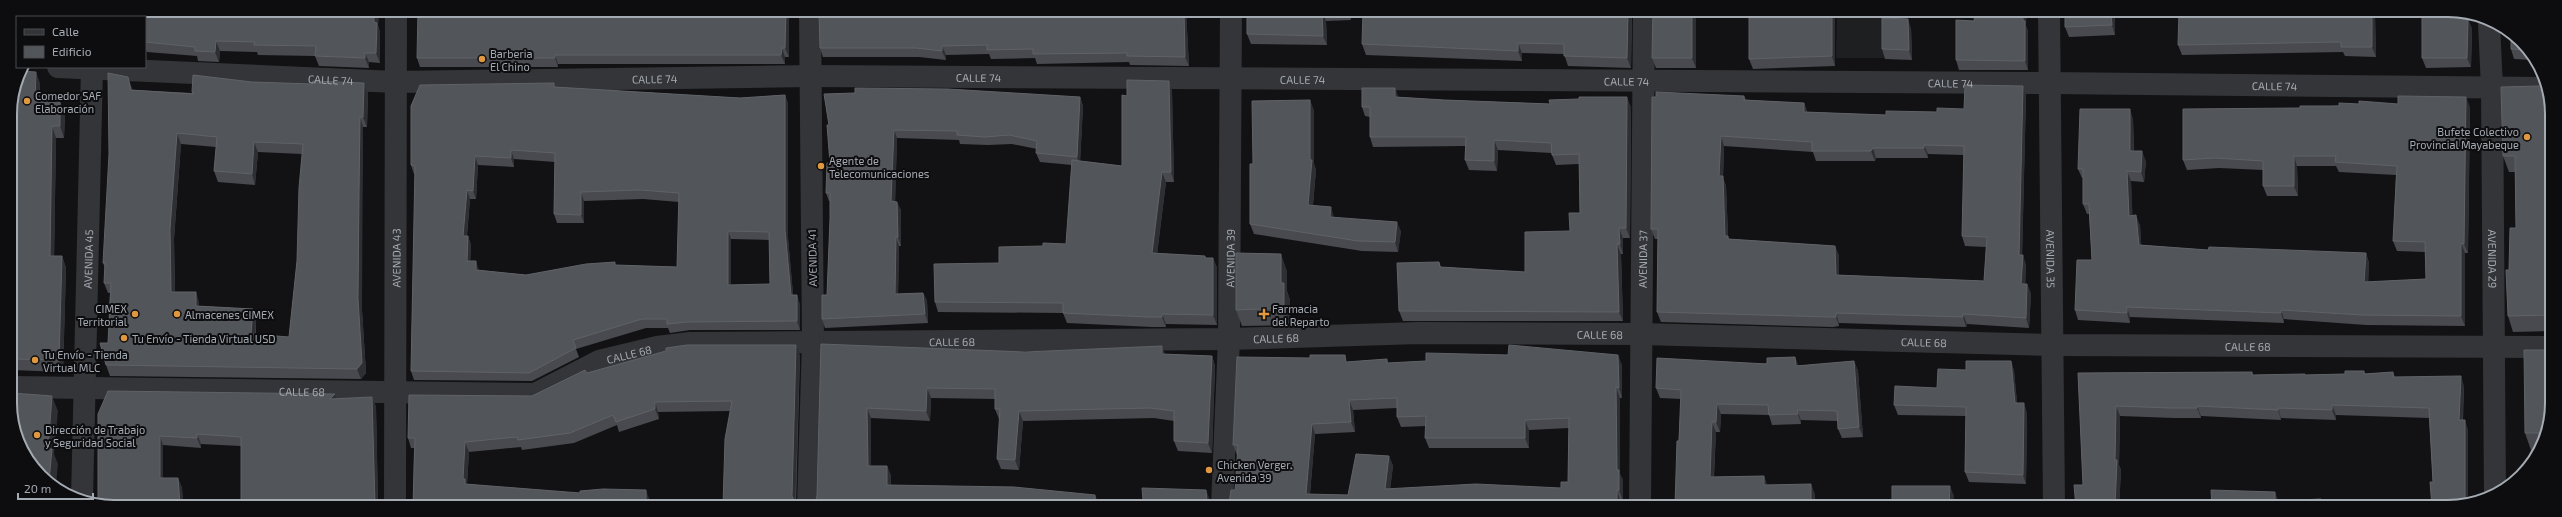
<svg xmlns="http://www.w3.org/2000/svg" width="2562" height="517" viewBox="0 0 2562 517" font-family="'Exo 2',sans-serif">
	<rect width="100%" height="100%" fill="#121214"/>
	<polygon fill="#1e1f21" points="1837,11 1907,11 1907,25 1885,25 1884,58 1836,58"/>
	<g fill="none" stroke-linecap="round" stroke-linejoin="round">
		<g stroke="#343538" stroke-width="22">
			<path id="s1" d="M2049,12L2054,506"/>
			<polyline points="92,17 92,14"/>
			<path id="s2" d="M2489,23L2492,88L2495,495"/>
			<path id="s3" d="M58,67L396,82L810,76L2049,83L2547,88"/>
			<path id="s4" d="M12,387L535,394L599,361L657,347L690,343L1229,339L1419,333L1641,334L2054,345L2550,347"/>
			<path id="s5" d="M82,499L92,67"/>
			<path id="s6" d="M395,505L396,10"/>
			<polyline points="808,506 813,341 810,11"/>
			<path id="s7" d="M1222,506L1229,339L1231,11"/>
			<path id="s8" d="M1640,506L1644,11"/>
		</g>
	</g>
	<g fill="#484a4f" fill-rule="evenodd">
		<polygon points="114,10 379,10 378,25 380,32 380,63 369,62 369,68 319,66 315,56 258,55 257,52 220,51 219,62 198,61 197,56 147,52 146,50 145,50 145,17 100,17 99,14"/>
		<polygon points="789,11 789,57 785,57 785,64 558,64 558,67 420,67 417,58"/>
		<polygon points="1186,11 1189,66 1130,65 1129,62 1037,64 1035,58 991,59 989,54 946,55 946,60 919,57 823,57 820,48"/>
		<polygon points="1247,11 1350,11 1351,20 1326,21 1327,45 1251,44 1247,34"/>
		<polygon points="1632,11 1631,68 1568,66 1564,54 1522,53 1522,61 1366,55 1362,44"/>
		<polygon points="1653,11 1696,11 1696,68 1656,68 1652,58"/>
		<polygon points="1749,11 1835,11 1835,66 1753,69 1749,59"/>
		<polygon points="2115,12 2115,35 2069,37 2065,27"/>
		<polygon points="2420,12 2468,12 2468,19 2472,29 2471,67 2426,68 2422,58 2422,12"/>
		<polygon points="2375,15 2376,57 2345,56 2343,52 2182,55 2178,45"/>
		<polygon points="2026,26 2028,31 2028,70 1959,70 1956,60"/>
		<polygon points="1911,28 1912,60 1885,59 1882,49"/>
		<polygon points="2522,41 2532,60 2514,59 2511,49"/>
		<polygon points="1169,81 1172,91 1174,182 1166,182 1157,254 1205,256 1206,258 1213,258 1217,268 1217,325 1166,324 1166,327 1152,327 1067,323 1063,313 938,312 935,302 999,263 1066,244 1072,165 1040,162 1036,153 1037,149 1012,144 988,145 960,144 959,140 897,138 895,201 901,210 901,246 899,246 898,294 923,293 927,301 928,323 825,328 822,319 827,295 830,219 830,201 829,201 826,193 830,163 827,125 1080,97 1083,106 1080,161 1122,166 1127,96"/>
		<path d="M252,82L312,84L364,83L368,93L367,127H363L362,201V310L366,373L361,379L110,376L106,365L108,343L110,293H108L104,283L105,268L103,263L132,88V90L193,93L192,92ZM181,144L216,147L214,171L218,182L255,185L258,152L302,154L297,261L289,337L256,335V319L253,309L199,306V302L175,292L174,239Z"/>
		<polygon points="40,83 40,102 60,102 65,114 64,138 56,138 54,256 62,256 66,268 63,372 12,370 11,182 13,136 10,136 10,107"/>
		<path d="M2023,86L2026,95L2022,255L2026,265L2025,284H2027L2031,294L2029,328L1967,324L1966,327L1839,323V326L1833,327L1661,322L1657,312L1658,239H1655L1651,229L1744,96L1746,100L1804,103L1807,112L1886,115L1937,112L1964,109ZM1724,146L1813,152L1816,161H1875L1876,158H1928V154L1964,155L1962,236L1965,246L1986,247L1984,281L1839,275V256L1835,246L1729,239L1728,236L1726,186L1723,178Z"/>
		<polygon points="2539,86 2540,90 2550,94 2550,331 2513,332 2508,316 2509,270 2516,228 2515,172 2509,172 2503,156"/>
		<path d="M555,87L740,98L785,95L788,104V238L793,295L800,304V330H690L670,333L668,328H646L576,349L579,357L532,381L414,380L411,371L415,174H414L411,165ZM514,159L555,162L554,214L557,223H584V201L643,199L679,202L677,267L616,265L526,275L479,270L470,261L471,245L468,236H467L470,199H476L478,165L514,167ZM731,239L769,240L770,284L731,285Z"/>
		<polygon points="1399,97 1444,100 1631,107 1630,238 1623,238 1623,254 1621,254 1623,321 1403,321 1399,311 1439,262 1441,267 1525,272 1570,231 1580,213 1579,164 1556,165 1552,155 1552,153 1498,150 1497,171 1469,170 1465,160 1465,146 1373,147 1370,137 1370,117 1365,116 1362,107"/>
		<polygon points="2359,104 2398,104 2470,107 2468,253 2465,253 2465,326 2366,325 2284,319 2284,323 2130,317 2130,323 2078,320 2075,310 2092,260 2089,214 2087,214 2083,204 2083,178 2082,178 2078,169 2133,119 2134,151 2146,161 2144,182 2131,181 2132,215 2140,225 2141,245 2208,250 2366,253 2369,263 2368,282 2426,279 2425,252 2397,251 2393,241 2396,175 2339,172 2336,166 2297,166 2298,196 2267,196 2263,186 2263,170 2219,168 2187,170 2183,160 2300,108"/>
		<polygon points="1314,110 1314,164 1316,170 1313,205 1334,217 1401,231 1398,252 1362,251 1254,234 1250,224 1253,164"/>
		<polygon points="1287,271 1287,291 1290,300 1290,325 1242,326 1236,310"/>
		<polygon points="821,344 1025,352 1165,354 1212,356 1215,366 1212,453 1178,451 1174,441 1174,421 1154,418 1023,421 1019,470 1001,469 997,459 1000,419 999,419 995,409 995,399 931,398 930,421 871,418 871,466 887,466 891,476 891,485 1095,495 1097,500 1210,500 1210,504 815,503 817,496"/>
		<polygon points="800,355 796,503 731,411 658,412 659,419 619,432 617,425 574,443 522,450 521,447 469,452 467,484 650,501 413,505 414,448 411,448 408,438 532,396 587,373"/>
		<polygon points="1795,357 1798,366 1854,361 1858,371 1863,437 1842,438 1838,429 1838,421 1801,420 1801,424 1772,425 1769,415 1721,414 1720,432 1716,432 1714,477 1764,476 1767,485 1815,494 1815,500 1865,503 1866,506 1675,506 1681,399 1660,398 1656,388"/>
		<path d="M1387,359L1388,363L1622,365V398H1620V474L1623,480V501L1620,500V506H1223L1229,503L1235,490L1238,455H1237L1233,445L1348,362ZM1397,408V417L1401,427L1426,426L1425,438L1429,448H1529V430L1569,428L1568,482L1561,488L1390,489L1393,466L1389,456L1348,495L1310,494L1315,434L1355,432L1353,410Z"/>
		<polygon points="2011,361 2014,371 2017,403 2027,413 2026,484 1969,482 1965,472 1966,416 1898,415 1894,405 1937,388"/>
		<polygon points="2364,371 2365,374 2393,372 2395,377 2464,386 2463,420 2468,430 2433,482 2429,418 2336,415 2336,420 2281,418 2281,420 2201,416 2201,418 2174,418 2120,416 2119,465 2121,470 2119,507 2083,485 2078,373 2252,372 2253,375 2305,375 2345,374"/>
		<polygon points="335,394 336,399 372,397 376,407 378,505 241,505 241,446 201,444 201,448 163,445 163,478 178,478 182,488 183,505 98,414"/>
		<polygon points="2550,423 2539,453 2532,453 2525,433"/>
	</g>
	<g fill="#2e2f33">
		<polygon points="374,10 379,10 378,25 380,32 380,63 376,53 374,22"/>
		<polygon points="786,11 789,11 789,57 785,48"/>
		<polygon points="1184,11 1186,11 1189,66 1185,57"/>
		<polygon points="1322,11 1326,21 1327,45 1323,36"/>
		<polygon points="1347,11 1350,11 1351,20"/>
		<polygon points="1628,11 1632,11 1631,68 1627,58"/>
		<polygon points="1692,11 1696,11 1696,68 1692,58"/>
		<polygon points="1832,11 1835,11 1835,66 1832,56"/>
		<polygon points="2023,12 2027,12 2026,26 2028,31 2028,70 2025,61 2023,21"/>
		<polygon points="2111,12 2115,12 2115,35 2112,25"/>
		<polygon points="2372,12 2374,12 2375,15 2376,57 2372,47"/>
		<polygon points="2464,12 2468,12 2468,29 2464,19"/>
		<polygon points="1908,19 1911,28 1912,60 1909,50"/>
		<polygon points="2468,19 2472,29 2471,67 2467,58"/>
		<polygon points="216,41 220,51 219,62 215,52"/>
		<polygon points="1518,43 1522,53 1522,61 1518,51"/>
		<polygon points="942,46 946,55 946,60 942,51"/>
		<polygon points="782,48 785,57 785,64 781,55"/>
		<polygon points="365,53 369,62 369,68 365,58"/>
		<polygon points="555,55 558,64 558,67 555,58"/>
		<polygon points="36,72 40,83 39,113 35,101"/>
		<polygon points="128,77 132,88 135,101 131,90"/>
		<polygon points="1169,81 1172,91 1174,182 1171,172"/>
		<polygon points="364,83 368,93 367,127 363,117"/>
		<polygon points="2023,86 2026,95 2022,264 2019,255"/>
		<polygon points="1395,88 1399,98 1395,97"/>
		<polygon points="785,95 788,104 788,238 794,304 791,295 785,230"/>
		<polygon points="1080,97 1083,106 1080,166 1077,157"/>
		<polygon points="1627,97 1631,107 1630,238 1626,228"/>
		<polygon points="2466,97 2470,107 2468,253 2464,244"/>
		<polygon points="1310,100 1314,110 1314,164 1316,170 1312,215 1308,205 1310,160"/>
		<polygon points="60,102 65,114 64,138 60,126"/>
		<polygon points="1804,103 1808,113 1804,112"/>
		<polygon points="2130,109 2133,119 2134,161 2130,151"/>
		<polygon points="360,117 363,127 362,310 366,373 361,379 357,369 358,299"/>
		<polygon points="52,126 56,138 54,268 50,256"/>
		<polygon points="894,130 897,138 895,210 891,201"/>
		<polygon points="177,133 181,144 174,239 175,302 171,292 170,229"/>
		<polygon points="1721,136 1724,146 1723,178 1726,186 1728,236 1732,246 1725,236 1719,176"/>
		<polygon points="1494,140 1498,150 1497,171 1494,161"/>
		<polygon points="254,142 258,152 255,185 252,174"/>
		<polygon points="1924,145 1928,154 1928,158 1924,148"/>
		<polygon points="1873,148 1876,158 1875,161 1871,151"/>
		<polygon points="511,150 514,159 514,167 511,158"/>
		<polygon points="2142,151 2146,161 2144,182 2141,172"/>
		<polygon points="475,156 478,165 476,199 473,191"/>
		<polygon points="2294,156 2297,166 2298,196 2294,186"/>
		<polygon points="2127,171 2131,181 2133,225 2129,216"/>
		<polygon points="1162,172 1166,182 1156,263 1152,253"/>
		<polygon points="467,190 470,199 466,244 463,236"/>
		<polygon points="581,192 584,201 584,223 581,215"/>
		<polygon points="897,202 901,210 901,246 898,237"/>
		<polygon points="1331,207 1334,217 1330,217"/>
		<polygon points="2136,215 2140,225 2142,255 2139,245"/>
		<polygon points="1397,222 1401,231 1398,252 1395,242"/>
		<polygon points="1619,228 1623,238 1623,254 1620,244"/>
		<polygon points="728,231 731,239 731,294 728,285"/>
		<polygon points="468,236 471,245 470,270 467,261"/>
		<polygon points="896,237 899,246 898,303 895,294"/>
		<polygon points="2461,243 2465,253 2465,326 2461,316"/>
		<polygon points="1617,244 1621,254 1623,321 1619,312"/>
		<polygon points="1835,246 1839,256 1839,285 1836,275"/>
		<polygon points="2366,253 2369,263 2368,292 2364,282"/>
		<polygon points="1281,254 1287,271 1287,291 1290,300 1290,325 1284,308 1281,283"/>
		<polygon points="2023,255 2026,265 2025,294 2021,284"/>
		<polygon points="62,256 66,268 63,372 59,360"/>
		<polygon points="1213,258 1217,268 1217,325 1213,315"/>
		<polygon points="476,261 479,270 479,279 476,270"/>
		<polygon points="2027,284 2031,294 2029,328 2026,318"/>
		<polygon points="196,292 199,302 199,317 196,306"/>
		<polygon points="923,293 927,301 928,323 925,314"/>
		<polygon points="797,295 800,304 800,330 797,321"/>
		<polygon points="2127,307 2130,317 2130,323 2127,313"/>
		<polygon points="253,309 256,319 255,345 251,334"/>
		<polygon points="2281,310 2284,319 2284,323 2281,313"/>
		<polygon points="1836,313 1839,323 1839,326 1836,317"/>
		<polygon points="1162,314 1166,324 1166,327 1162,317"/>
		<polygon points="1963,314 1967,324 1966,327 1963,317"/>
		<polygon points="796,345 800,355 795,506 792,496"/>
		<polygon points="1162,346 1166,356 1162,354"/>
		<polygon points="1618,355 1622,365 1622,398 1619,388"/>
		<polygon points="1212,356 1215,366 1212,453 1208,443"/>
		<polygon points="1795,357 1799,367 1796,366"/>
		<polygon points="1854,361 1858,371 1863,437 1859,427"/>
		<polygon points="2011,361 2014,371 2018,413 2015,403"/>
		<polygon points="2461,376 2464,386 2462,430 2459,420"/>
		<polygon points="1616,387 1620,398 1620,474 1623,480 1623,501 1619,490 1617,470"/>
		<polygon points="927,388 931,398 930,421 926,411"/>
		<polygon points="335,394 338,404 330,399"/>
		<polygon points="52,396 58,411 54,454 58,464 56,485 49,481 48,449"/>
		<polygon points="372,397 376,407 378,505 375,505"/>
		<polygon points="1349,400 1353,410 1355,432 1351,422"/>
		<polygon points="655,402 658,412 659,419 655,409"/>
		<polygon points="2024,403 2027,413 2026,484 2023,475"/>
		<polygon points="1717,404 1721,414 1720,432 1716,422"/>
		<polygon points="2332,405 2336,415 2336,420 2332,410"/>
		<polygon points="2116,406 2120,416 2119,465 2121,470 2119,507 2115,507 2115,460"/>
		<polygon points="2197,406 2201,416 2201,418 2197,408"/>
		<polygon points="867,408 871,418 871,476 868,466"/>
		<polygon points="2278,408 2281,418 2281,420 2278,410"/>
		<polygon points="1797,410 1801,420 1801,424 1798,414"/>
		<polygon points="1019,411 1023,421 1019,470 1015,460"/>
		<polygon points="1525,420 1529,430 1529,448 1525,438"/>
		<polygon points="2465,420 2468,430 2468,504 2465,505"/>
		<polygon points="1712,422 1716,432 1713,487 1710,477"/>
		<polygon points="1312,424 1315,434 1309,504 1306,494"/>
		<polygon points="197,434 201,444 201,448 197,438"/>
		<polygon points="160,436 163,445 163,487 160,478"/>
		<polygon points="465,442 469,452 467,484 469,494 463,479"/>
		<polygon points="1389,456 1393,466 1389,499 1385,489"/>
		<polygon points="887,466 891,476 891,495 887,485"/>
		<polygon points="1764,476 1767,485 1764,485"/>
		<polygon points="178,478 182,488 183,505 180,505"/>
		<polygon points="1811,484 1815,494 1814,506 1811,500"/>
		<polygon points="1950,486 1954,496 1953,506 1949,506"/>
		<polygon points="646,490 650,501 650,505 646,505"/>
		<polygon points="1206,490 1210,500 1210,506 1207,502"/>
		<polygon points="1617,490 1620,500 1620,506 1617,506"/>
		<polygon points="2275,492 2279,502 2275,501"/>
		<polygon points="2321,499 2324,507 2322,507"/>
	</g>
	<g fill="#525559" stroke="#5f6267" fill-rule="evenodd">
		<polygon points="114,10 374,10 374,22 377,23 376,53 365,53 365,58 315,56 316,46 254,45 255,42 216,41 215,52 195,51 195,47 145,42 145,17 113,17 113,15 99,14 99,13"/>
		<polygon points="418,10 786,11 785,48 782,48 781,55 555,55 555,58 417,58"/>
		<polygon points="819,11 1184,11 1185,57 1127,56 1127,53 1033,54 1033,49 987,50 987,45 942,46 942,51 916,48 820,48"/>
		<polygon points="1247,11 1322,11 1323,36 1247,34"/>
		<polygon points="1363,11 1628,11 1627,58 1564,56 1564,44 1518,43 1518,51 1362,44"/>
		<polygon points="1653,11 1692,11 1692,58 1652,58"/>
		<polygon points="1749,11 1832,11 1832,56 1749,59"/>
		<polygon points="1975,12 2023,12 2023,21 2025,21 2025,61 1956,60 1956,20 1974,21"/>
		<polygon points="2065,12 2111,12 2112,25 2065,27"/>
		<polygon points="2179,12 2372,12 2372,47 2341,47 2341,42 2178,45"/>
		<polygon points="2422,12 2464,12 2464,19 2468,19 2467,58 2422,58"/>
		<polygon points="1882,18 1908,19 1909,50 1882,49"/>
		<polygon points="2511,35 2522,41 2527,50 2511,49"/>
		<polygon points="20,71 36,72 35,101 60,102 60,126 52,126 50,256 62,256 59,360 12,359 11,182 14,125 10,125 10,107 18,74"/>
		<path d="M108,73L128,77L131,90L194,94L192,92L193,75L252,82L312,84L313,81L364,83L363,117H360L359,191L358,299L362,363L357,369L106,365L100,343H108L111,283H104L105,263H103L109,154ZM177,133L217,137L214,171L252,174L254,142L303,144L299,188L297,261L289,337L251,334L253,309L196,306V292H171L170,229Z"/>
		<polygon points="1127,80 1169,81 1171,172 1162,172 1152,253 1205,256 1205,258 1213,258 1213,315 1162,314 1162,317 1148,317 1063,313 1063,303 935,302 934,264 999,263 999,247 1043,246 1043,243 1066,244 1072,160 1122,166 1122,95 1127,96"/>
		<path d="M554,83V87L740,98L785,95V230L791,295H797V321L687,322L667,324V319H642L573,340L576,348L529,373L411,371L415,166L411,165V106L420,85ZM511,150L555,153L554,214L581,215V192L640,190L679,193L677,267L615,265V262L586,264L526,275L476,270V261H467L468,236H463L467,190L473,191L475,156L511,158ZM728,231L769,232L770,284L728,285Z"/>
		<path d="M1965,85L2023,86L2019,255H2023L2021,284H2027L2026,318L1963,314V317L1836,313V317H1830L1657,312L1658,229H1651L1652,97H1656V92L1744,96V100L1804,103V112L1886,115V111L1937,112V108L1964,109ZM1721,136L1812,142V151H1871L1873,148H1924V145L1964,146L1962,236L1987,237L1984,281L1836,275L1835,246L1728,239V236H1725L1723,176H1719Z"/>
		<polygon points="2539,86 2539,90 2548,90 2550,94 2550,315 2508,316 2506,270 2509,270 2510,228 2516,228 2515,156 2503,156 2501,87"/>
		<polygon points="855,88 948,89 1080,97 1077,157 1036,153 1037,141 1009,135 985,137 957,135 957,131 894,130 891,201 897,202 898,237 896,237 895,294 923,293 925,314 822,319 822,295 827,295 830,219 830,193 826,193 827,163 830,163 827,125 829,125 824,94 855,93"/>
		<polygon points="1362,88 1395,88 1395,97 1444,100 1550,104 1549,100 1579,99 1579,97 1627,97 1626,228 1619,228 1620,244 1617,244 1619,312 1399,311 1397,263 1439,262 1440,267 1525,272 1525,232 1570,231 1569,213 1580,213 1579,154 1552,155 1551,143 1494,140 1494,161 1465,160 1466,137 1370,137 1370,107 1362,107"/>
		<polygon points="2398,96 2466,97 2464,244 2461,243 2461,316 2362,315 2281,310 2281,313 2127,307 2127,313 2075,310 2077,260 2092,260 2089,204 2083,204 2083,169 2078,169 2080,109 2130,109 2130,151 2142,151 2141,172 2127,171 2129,216 2136,215 2139,245 2208,250 2209,247 2366,253 2364,282 2426,279 2425,242 2393,241 2397,166 2335,162 2336,156 2294,156 2294,186 2263,186 2263,161 2215,158 2183,160 2183,109 2300,108 2300,106 2339,106 2339,103 2359,104 2359,101 2398,104"/>
		<polygon points="1310,100 1310,160 1312,160 1308,205 1331,207 1330,217 1397,222 1395,242 1358,241 1250,224 1250,164 1253,164 1252,101"/>
		<polygon points="1236,253 1281,254 1281,283 1284,283 1284,308 1236,310"/>
		<polygon points="821,344 1025,352 1162,346 1162,354 1212,356 1208,443 1174,441 1174,411 1150,408 1019,411 1015,460 997,459 1000,409 995,409 995,389 927,388 926,411 867,408 868,466 887,466 887,485 1014,487 1095,495 1095,500 1143,500 1142,488 1206,490 1207,502 1214,506 809,506 815,503 817,496"/>
		<polygon points="687,345 796,345 792,496 797,506 723,506 725,439 732,401 655,402 655,409 616,422 613,415 570,433 518,440 517,437 465,442 463,479 465,479 465,484 580,493 580,491 603,489 646,490 646,505 413,505 415,438 408,438 409,395 532,396 585,370 587,373 666,351 666,348"/>
		<path d="M1509,345L1618,355L1619,388L1616,387L1617,470H1619V490H1617V506H1223L1229,503L1231,490H1235L1238,445H1233L1237,357L1310,358V355H1345L1346,362L1387,359V363L1426,361V353L1508,355ZM1397,398V417L1426,416L1425,438H1525V420L1569,418L1568,482H1561V488L1476,484L1385,489L1389,456L1356,454L1348,495L1306,494L1312,424L1351,422L1349,400Z"/>
		<polygon points="2524,350 2550,350 2550,423 2542,444 2543,433 2525,433"/>
		<polygon points="1795,357 1796,366 1854,361 1859,427 1838,429 1837,411 1797,410 1798,414 1769,415 1768,405 1717,404 1716,422 1712,422 1710,477 1764,476 1764,485 1811,484 1811,500 1865,503 1866,506 1675,506 1677,441 1679,441 1681,390 1656,388 1657,358 1767,364 1767,358"/>
		<polygon points="1966,361 2011,361 2015,403 2024,403 2023,475 1965,472 1966,407 1894,405 1895,386 1937,388 1938,369 1966,370"/>
		<polygon points="2345,371 2364,371 2364,374 2393,372 2393,377 2461,376 2459,420 2465,420 2465,505 2455,507 2432,507 2430,482 2433,482 2429,408 2332,405 2332,410 2278,408 2278,410 2197,406 2197,408 2171,408 2116,406 2115,460 2117,460 2115,507 2076,507 2074,485 2083,485 2078,373 2252,372 2252,375 2305,374 2305,375 2345,374"/>
		<polygon points="108,391 335,394 330,399 372,397 375,505 241,505 241,437 197,434 197,438 160,436 160,478 178,478 180,505 98,505 98,414"/>
		<polygon points="12,393 52,396 48,449 52,449 49,481 41,477 12,424"/>
		<polygon points="1892,486 1950,486 1949,506 1892,506"/>
		<polygon points="2211,490 2275,492 2275,501 2321,499 2322,507 2212,507"/>
	</g>
	<g fill="#df983f" stroke="#0d0d0f" stroke-width="1.5">
		<circle cx="482" cy="59" r="4"/>
		<circle cx="27" cy="101" r="4"/>
		<circle cx="2527" cy="137" r="4"/>
		<circle cx="821" cy="166" r="4"/>
		<circle cx="135" cy="314" r="4"/>
		<circle cx="177" cy="314" r="4"/>
		<path d="M1262 308h4v4h4v4h-4v4h-4v-4h-4v-4h4z"/>
		<circle cx="124" cy="338" r="4"/>
		<circle cx="35" cy="360" r="4"/>
		<circle cx="37" cy="435" r="4"/>
		<circle cx="1209" cy="470" r="4"/>
	</g>
	<g text-anchor="middle" dominant-baseline="central" stroke-width="4" stroke-linejoin="round" paint-order="stroke">
		<g font-size="11" fill="#a5abb3" stroke="#0d0d0f" text-anchor="start">
			<text x="490" y="53">Barberia<tspan x="490" dy="13">El Chino</tspan></text>
			<text x="35" y="95">Comedor SAF<tspan x="35" dy="13">Elaboración</tspan></text>
			<text x="2519" y="131" text-anchor="end">Bufete Colectivo<tspan x="2519" dy="13">Provincial Mayabeque</tspan></text>
			<text x="829" y="160">Agente de<tspan x="829" dy="13">Telecomunicaciones</tspan></text>
			<text x="127" y="308" text-anchor="end">CIMEX<tspan x="127" dy="13">Territorial</tspan></text>
			<text x="1272" y="308">Farmacia<tspan x="1272" dy="13">del Reparto</tspan></text>
			<text x="185" y="314">Almacenes CIMEX</text>
			<text x="132" y="338">Tu Envío - Tienda Virtual USD</text>
			<text x="43" y="354">Tu Envío - Tienda<tspan x="43" dy="13">Virtual MLC</tspan></text>
			<text x="45" y="429">Dirección de Trabajo<tspan x="45" dy="13">y Seguridad Social</tspan></text>
			<text x="1217" y="464">Chicken Verger.<tspan x="1217" dy="13">Avenida 39</tspan></text>
		</g>
		<g font-size="11" fill="#a5abb3" stroke="#0d0d0f">
			<text stroke="none"><textPath href="#s3" startOffset="921">CALLE 74</textPath></text>
			<text stroke="none"><textPath href="#s3" startOffset="597">CALLE 74</textPath></text>
			<text stroke="none"><textPath href="#s3" startOffset="1245">CALLE 74</textPath></text>
			<text stroke="none"><textPath href="#s3" startOffset="273">CALLE 74</textPath></text>
			<text stroke="none"><textPath href="#s3" startOffset="1569">CALLE 74</textPath></text>
			<text stroke="none"><textPath href="#s3" startOffset="1893">CALLE 74</textPath></text>
			<text stroke="none"><textPath href="#s3" startOffset="2217">CALLE 74</textPath></text>
			<text stroke="none"><textPath href="#s6" startOffset="247">AVENIDA 43</textPath></text>
			<text transform="translate(812 258) rotate(-91)">AVENIDA 41</text>
			<text stroke="none"><textPath href="#s7" startOffset="248">AVENIDA 39</textPath></text>
			<text stroke="none"><textPath href="#s5" startOffset="240">AVENIDA 45</textPath></text>
			<text stroke="none"><textPath href="#s8" startOffset="247">AVENIDA 37</textPath></text>
			<text stroke="none"><textPath href="#s1" startOffset="247">AVENIDA 35</textPath></text>
			<text stroke="none"><textPath href="#s2" startOffset="236">AVENIDA 29</textPath></text>
			<text stroke="none"><textPath href="#s4" startOffset="1598">CALLE 68</textPath></text>
			<text stroke="none"><textPath href="#s4" startOffset="1274">CALLE 68</textPath></text>
			<text stroke="none"><textPath href="#s4" startOffset="950">CALLE 68</textPath></text>
			<text stroke="none"><textPath href="#s4" startOffset="1922">CALLE 68</textPath></text>
			<text stroke="none"><textPath href="#s4" startOffset="2246">CALLE 68</textPath></text>
			<text stroke="none"><textPath href="#s4" startOffset="626">CALLE 68</textPath></text>
			<text stroke="none"><textPath href="#s4" startOffset="290">CALLE 68</textPath></text>
		</g>
	</g>
	<path d="M0 0H2562V517H0ZM114 17H2448A97 97 0 0 1 2545 114V403A97 97 0 0 1 2448 500H114A97 97 0 0 1 17 403V114A97 97 0 0 1 114 17Z" fill="#0d0d0f" fill-rule="evenodd"/>
	<path fill="none" stroke="#a5abb3" stroke-width="2" d="M114 17H2448A97 97 0 0 1 2545 114V403A97 97 0 0 1 2448 500H114A97 97 0 0 1 17 403V114A97 97 0 0 1 114 17Z"/>
	<rect x="16" y="16" width="130" height="52" fill="#0d0d0f" stroke="#4a4c51"/>
	<rect x="24" y="29" width="20" height="6" fill="#343538" stroke="#4a4c51"/>
	<text x="52" y="36" font-size="12" fill="#a5abb3">Calle</text>
	<rect x="24" y="46" width="20" height="12" fill="#525559" stroke="#4a4c51"/>
	<text x="52" y="56" font-size="12" fill="#a5abb3">Edificio</text>
	<path d="M18 493v6h75v-6" fill="none" stroke="#a5abb3" stroke-width="2"/>
	<text x="24" y="493" font-size="12" fill="#a5abb3" stroke="#0d0d0f" stroke-width="3" paint-order="stroke">20 m</text>
</svg>
